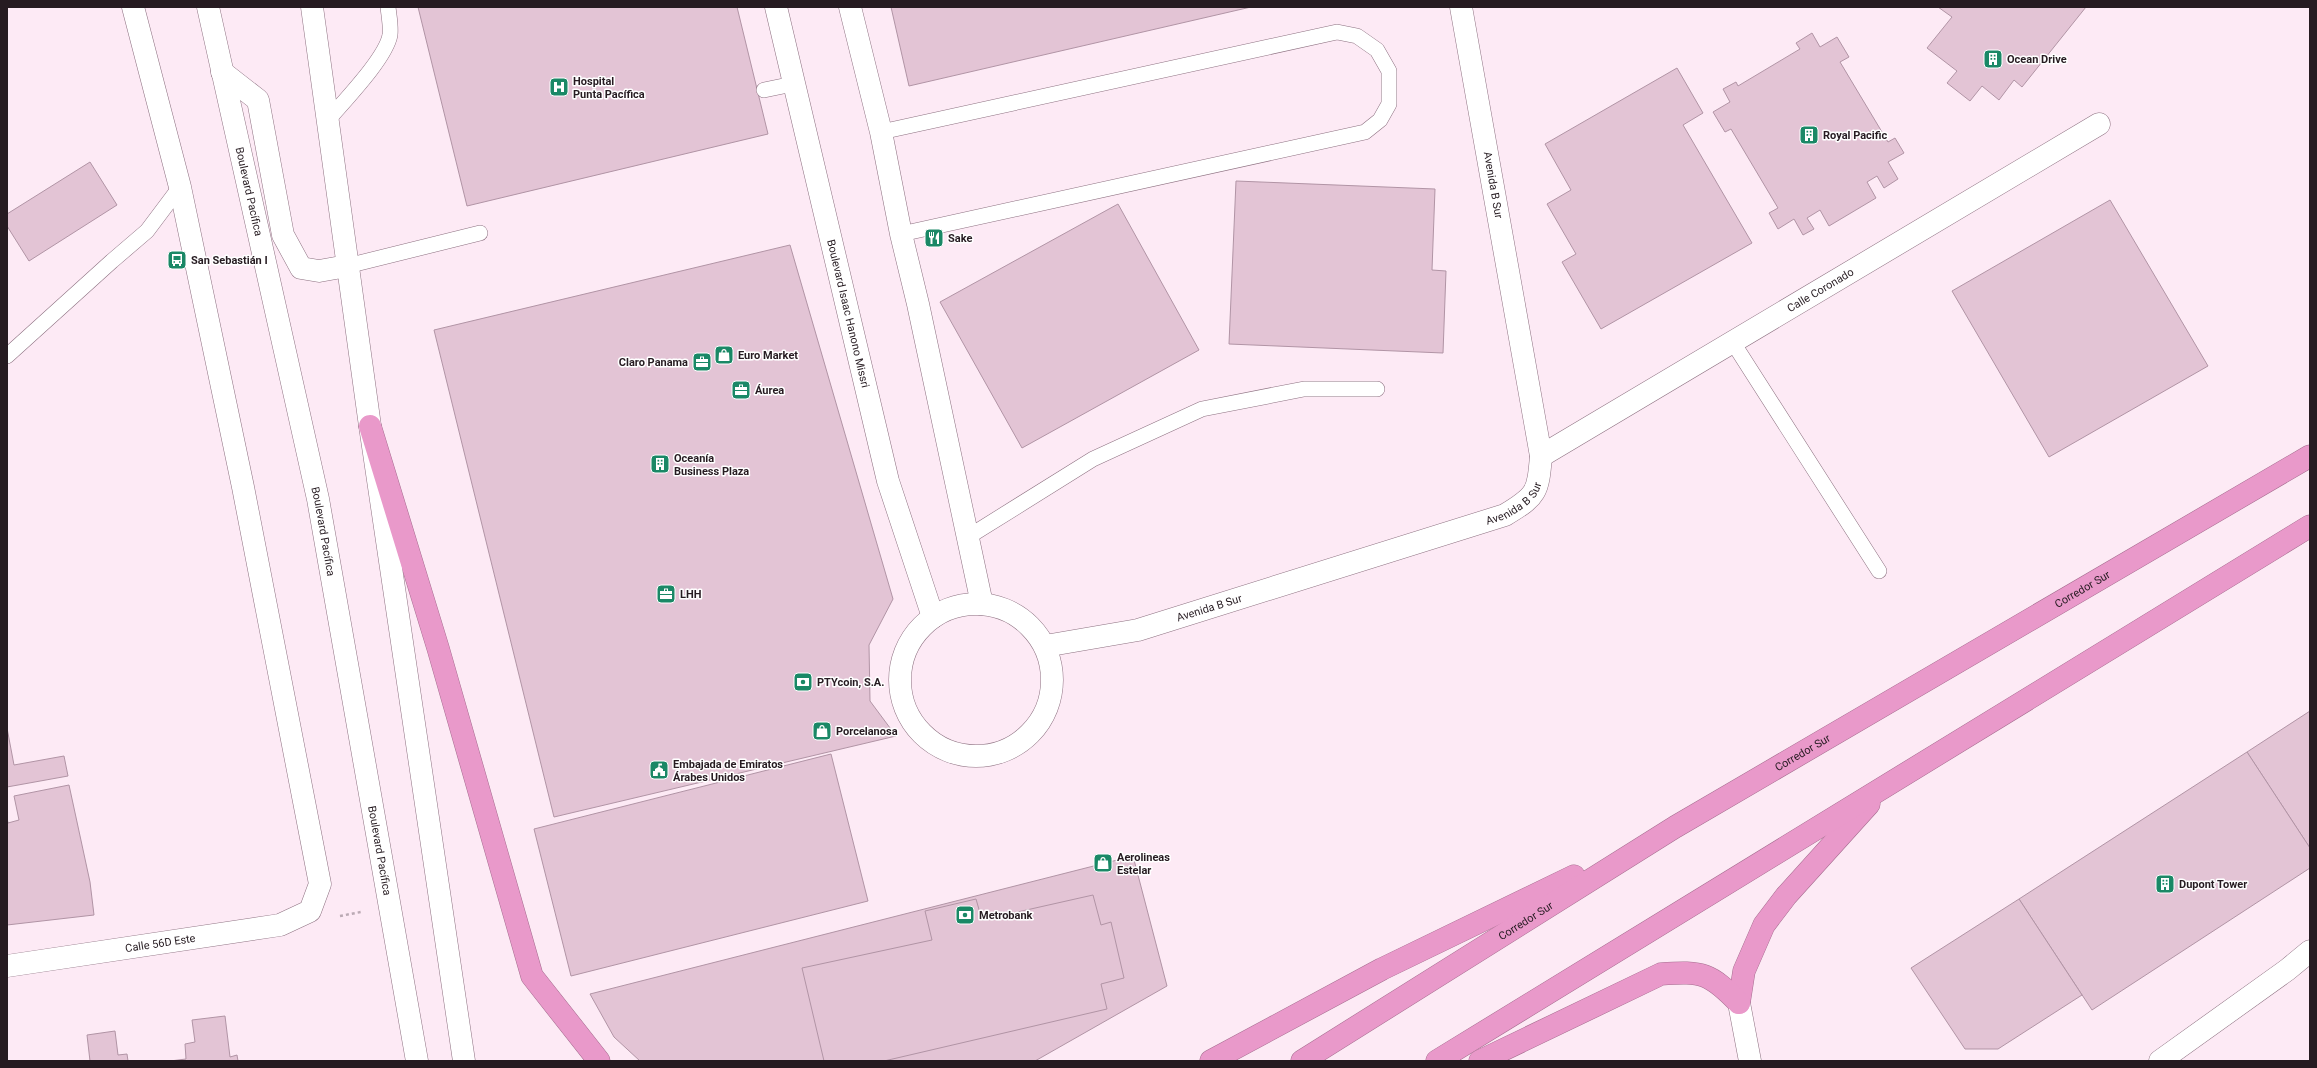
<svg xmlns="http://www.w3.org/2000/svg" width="2317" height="1068" viewBox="0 0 2317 1068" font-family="Roboto,sans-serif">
	<rect width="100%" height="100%" fill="#fdeaf5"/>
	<g fill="#e3c4d5" stroke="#b194a5">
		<polygon points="418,7 737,7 768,134 467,206"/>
		<polygon points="891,7 1251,7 909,86"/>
		<polygon points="1938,7 2086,7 2022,87 2014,80 1999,100 1982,86 1970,101 1947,83 1957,71 1927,48 1952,17"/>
		<polygon points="1812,33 1820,47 1837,37 1849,57 1840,62 1888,142 1895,138 1904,153 1888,162 1898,179 1884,188 1877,176 1867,182 1876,198 1829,226 1820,210 1807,218 1814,229 1803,235 1794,219 1778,229 1769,213 1778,208 1731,129 1725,132 1713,112 1730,102 1723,89 1736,82 1738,86 1800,49 1796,43"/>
		<polygon points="1677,68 1703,113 1683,125 1752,243 1601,329 1562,262 1576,254 1547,204 1571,190 1545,144"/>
		<polygon points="90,162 117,205 29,261 7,226 7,214"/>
		<polygon points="1236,181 1435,189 1432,270 1446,271 1443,353 1229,344"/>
		<polygon points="2110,200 2208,366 2049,457 1952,291"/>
		<polygon points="1118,204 1199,350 1022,448 940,302"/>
		<polygon points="790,245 893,599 869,645 870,701 896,736 554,817 434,330"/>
		<polygon points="2310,711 2310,848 2247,752"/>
		<polygon points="7,728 14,765 64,756 68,776 7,787"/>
		<polygon points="2247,752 2310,848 2310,868 2092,1010 2019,899"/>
		<polygon points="831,754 868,901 571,976 534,829"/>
		<polygon points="69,785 90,882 94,915 7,925 7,818 8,823 19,820 14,796"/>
		<polygon points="1133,856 1167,986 1035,1061 640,1061 614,1037 590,994"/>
		<polygon points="1093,895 1101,925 1111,922 1124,978 1101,984 1107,1009 884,1061 824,1061 802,968 932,940 925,911 976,899 982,920"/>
		<polygon points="2019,899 2082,995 1998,1049 1965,1049 1911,968"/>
		<polygon points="225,1016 230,1057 237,1055 238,1061 170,1061 186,1059 185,1044 195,1042 192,1020"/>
		<polygon points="115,1031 118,1055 127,1054 128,1061 90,1061 87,1035"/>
	</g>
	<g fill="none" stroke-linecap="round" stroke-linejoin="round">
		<g stroke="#8d7181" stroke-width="16">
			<g id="lane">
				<polyline points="764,90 793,84"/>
				<path d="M328,120C344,101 386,58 390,35C391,26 389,16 388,7"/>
				<polyline points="881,132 1337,32 1357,36 1377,50 1389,71 1389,104 1380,120 1365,132 901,234"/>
				<polyline points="347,266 480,233"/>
				<polyline points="1732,341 1879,571"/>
				<polyline points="7,356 112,261 147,231 180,187"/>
				<polyline points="968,537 1093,459 1202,409 1304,389 1377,389"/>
			</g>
		</g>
		<g stroke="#8d7181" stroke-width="23">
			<g id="street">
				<path id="s1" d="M776,7L888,481L933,617"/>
				<polyline points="850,7 881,132 901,234 918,304 982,604"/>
				<path id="s2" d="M1541,456L2099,124"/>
				<circle cx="976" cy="680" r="76"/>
				<path id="s3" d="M1045,646L1138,630L1505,515C1537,496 1538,492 1541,456L1461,7"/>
				<path id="s4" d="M7,966L280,925L310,911L320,884L243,487L180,187L133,7"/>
				<polyline points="1739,1003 1750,1061"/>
				<polyline points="2160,1061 2287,970 2310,951"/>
			</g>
		</g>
		<g stroke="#8d7181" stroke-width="23">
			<g id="secondary">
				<path id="s5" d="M208,7L318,499L417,1061"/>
				<polyline points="312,7 370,426 464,1061"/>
				<polyline points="222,72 258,100 283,235 301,268 319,271 347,266"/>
			</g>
		</g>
		<g stroke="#a56d8f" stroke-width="23">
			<g id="highway">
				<polyline points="370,426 438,648 532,976 599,1061"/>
				<polyline points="1739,1003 1744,971 1764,925 1786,896 1869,804"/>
				<polyline points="1211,1061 1382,969 1574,876"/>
				<path id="s6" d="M1302,1061L1675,827L2310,456"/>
				<polyline points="1437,1061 2310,526"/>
				<path d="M1480,1061L1661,974C1703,971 1710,973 1739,1003"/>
			</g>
		</g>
		<polyline stroke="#bbaab4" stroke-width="2.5" stroke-dasharray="3 3" stroke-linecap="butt" points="340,916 361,912"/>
		<use href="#lane" stroke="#fff" stroke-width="15"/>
		<use href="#street" stroke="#fff" stroke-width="22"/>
		<use href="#secondary" stroke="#fff" stroke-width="22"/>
		<use href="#highway" stroke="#e999ca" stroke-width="22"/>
	</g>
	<defs>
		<g id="building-square" transform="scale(1)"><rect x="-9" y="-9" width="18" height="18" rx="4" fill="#1a8866" stroke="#fff"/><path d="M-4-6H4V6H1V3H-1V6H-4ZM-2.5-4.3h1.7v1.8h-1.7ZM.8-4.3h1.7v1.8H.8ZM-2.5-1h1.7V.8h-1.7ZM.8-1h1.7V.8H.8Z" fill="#fff"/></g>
		<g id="hospital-square" transform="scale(1)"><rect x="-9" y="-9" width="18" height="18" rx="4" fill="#1a8866" stroke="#fff"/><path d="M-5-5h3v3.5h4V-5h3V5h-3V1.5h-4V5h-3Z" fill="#fff"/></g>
		<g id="restaurant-square" transform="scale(1)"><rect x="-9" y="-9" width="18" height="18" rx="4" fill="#1a8866" stroke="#fff"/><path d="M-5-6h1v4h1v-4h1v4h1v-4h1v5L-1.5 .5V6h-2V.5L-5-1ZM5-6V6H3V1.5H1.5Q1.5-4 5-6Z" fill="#fff"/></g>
		<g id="bus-square" transform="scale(1)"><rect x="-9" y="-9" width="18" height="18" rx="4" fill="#1a8866" stroke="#fff"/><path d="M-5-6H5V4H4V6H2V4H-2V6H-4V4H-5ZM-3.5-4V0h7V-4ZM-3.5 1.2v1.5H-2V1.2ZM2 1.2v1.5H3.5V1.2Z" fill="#fff"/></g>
		<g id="shop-square" transform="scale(1)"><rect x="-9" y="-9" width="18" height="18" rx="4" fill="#1a8866" stroke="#fff"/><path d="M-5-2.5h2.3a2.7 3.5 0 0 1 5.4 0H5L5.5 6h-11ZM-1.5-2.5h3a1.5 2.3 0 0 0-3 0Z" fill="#fff"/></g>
		<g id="office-square" transform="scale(1)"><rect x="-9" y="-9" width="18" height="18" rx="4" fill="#1a8866" stroke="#fff"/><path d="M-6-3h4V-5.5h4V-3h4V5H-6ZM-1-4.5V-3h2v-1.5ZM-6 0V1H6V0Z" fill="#fff"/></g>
		<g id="bank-square" transform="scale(1)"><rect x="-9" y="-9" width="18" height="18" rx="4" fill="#1a8866" stroke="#fff"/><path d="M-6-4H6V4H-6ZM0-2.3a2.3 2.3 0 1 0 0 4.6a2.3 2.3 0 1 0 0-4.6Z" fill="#fff"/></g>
		<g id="civic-square" transform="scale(1)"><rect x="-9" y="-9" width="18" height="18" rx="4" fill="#1a8866" stroke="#fff"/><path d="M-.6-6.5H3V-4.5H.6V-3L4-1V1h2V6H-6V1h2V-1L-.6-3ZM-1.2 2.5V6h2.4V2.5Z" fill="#fff"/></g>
	</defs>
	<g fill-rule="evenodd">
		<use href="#building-square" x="1993" y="59"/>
		<use href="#hospital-square" x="559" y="87"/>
		<use href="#building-square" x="1809" y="135"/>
		<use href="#restaurant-square" x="934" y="238"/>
		<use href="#bus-square" x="177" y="260"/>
		<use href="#shop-square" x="724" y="355"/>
		<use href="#office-square" x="702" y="362"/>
		<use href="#office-square" x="741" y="390"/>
		<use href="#building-square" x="660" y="464"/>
		<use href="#office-square" x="666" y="594"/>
		<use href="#bank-square" x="803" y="682"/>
		<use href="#shop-square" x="822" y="731"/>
		<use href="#civic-square" x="659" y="770"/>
		<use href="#shop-square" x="1103" y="863"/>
		<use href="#building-square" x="2165" y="884"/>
		<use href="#bank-square" x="965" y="915"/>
	</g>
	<g text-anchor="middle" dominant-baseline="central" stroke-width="3" stroke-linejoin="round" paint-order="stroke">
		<g font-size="11" font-weight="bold" fill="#261b21" stroke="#fff" text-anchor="start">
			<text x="2007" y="59">Ocean Drive</text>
			<text x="573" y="81">Hospital<tspan x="573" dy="13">Punta Pacífica</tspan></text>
			<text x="1823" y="135">Royal Pacific</text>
			<text x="948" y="238">Sake</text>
			<text x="191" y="260">San Sebastián I</text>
			<text x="738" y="355">Euro Market</text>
			<text x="688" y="362" text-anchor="end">Claro Panama</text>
			<text x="755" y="390">Áurea</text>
			<text x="674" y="458">Oceanía<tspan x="674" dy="13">Business Plaza</tspan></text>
			<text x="680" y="594">LHH</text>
			<text x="817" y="682">PTYcoin, S.A.</text>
			<text x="836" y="731">Porcelanosa</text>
			<text x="673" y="764">Embajada de Emiratos<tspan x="673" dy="13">Árabes Unidos</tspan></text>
			<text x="1117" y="857">Aerolineas<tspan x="1117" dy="13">Estelar</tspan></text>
			<text x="2179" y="884">Dupont Tower</text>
			<text x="979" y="915">Metrobank</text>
		</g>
		<g font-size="11" fill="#261b21" stroke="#fff">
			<text transform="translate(1493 185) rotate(80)">Avenida B Sur</text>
			<text stroke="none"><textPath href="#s5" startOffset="189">Boulevard Pacífica</textPath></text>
			<text stroke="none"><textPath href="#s2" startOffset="325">Calle Coronado</textPath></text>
			<text stroke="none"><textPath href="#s1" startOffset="315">Boulevard Isaac Hanono Missri</textPath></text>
			<text stroke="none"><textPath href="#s3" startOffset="493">Avenida B Sur</textPath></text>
			<text stroke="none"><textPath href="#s5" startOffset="537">Boulevard Pacífica</textPath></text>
			<text stroke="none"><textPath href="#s6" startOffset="912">Corredor Sur</textPath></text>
			<text stroke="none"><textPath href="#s3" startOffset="169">Avenida B Sur</textPath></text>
			<text stroke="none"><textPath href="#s6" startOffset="588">Corredor Sur</textPath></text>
			<text stroke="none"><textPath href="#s5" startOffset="861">Boulevard Pacífica</textPath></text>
			<text stroke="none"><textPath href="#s6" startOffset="264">Corredor Sur</textPath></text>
			<text stroke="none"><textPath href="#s4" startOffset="155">Calle 56D Este</textPath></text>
		</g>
	</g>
	<rect width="2317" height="1068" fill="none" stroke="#261b21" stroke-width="16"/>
</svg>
